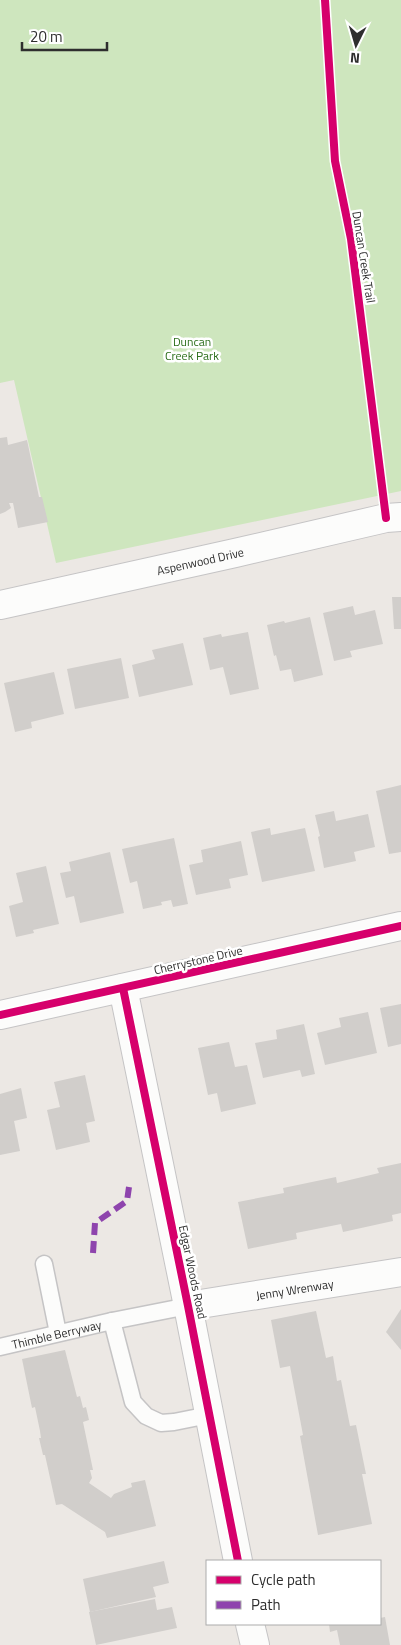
<svg xmlns="http://www.w3.org/2000/svg" width="401" height="1645" viewBox="0 0 401 1645" font-family="'Titillium Web',sans-serif">
	<rect width="100%" height="100%" fill="#ece8e4"/>
	<polygon fill="#cee6be" points="0,0 401,0 401,491 56,563 14,380 0,383"/>
	<g fill="#d1cecb">
		<polygon points="7,437 8,445 27,440 39,497 42,497 48,522 18,528 13,503 9,503 11,508 5,512 0,514 0,438"/>
		<polygon points="392,597 401,597 401,629 394,629"/>
		<polygon points="353,606 355,615 375,610 383,644 350,651 352,657 334,661 323,613"/>
		<polygon points="310,617 323,675 294,682 291,669 280,671 276,655 274,656 267,625 284,621 285,623"/>
		<polygon points="248,632 259,689 230,695 223,667 210,670 203,638 221,634 222,637"/>
		<polygon points="183,643 193,685 139,697 132,665 155,659 152,650"/>
		<polygon points="121,658 129,698 75,709 67,669"/>
		<polygon points="54,672 64,714 31,722 32,728 15,732 4,683"/>
		<polygon points="401,785 401,852 389,854 376,791"/>
		<polygon points="334,811 336,821 368,814 375,847 354,852 356,861 324,868 318,837 320,836 315,815"/>
		<polygon points="270,828 271,835 305,828 315,871 262,882 251,832"/>
		<polygon points="174,838 188,904 173,907 171,900 161,902 162,905 143,909 137,881 130,883 122,849"/>
		<polygon points="241,841 248,875 229,879 231,888 196,895 189,865 203,862 201,850"/>
		<polygon points="110,852 124,913 80,923 74,896 66,898 60,873 71,871 69,862"/>
		<polygon points="46,866 59,924 33,930 34,933 16,937 9,906 23,902 16,873"/>
		<polygon points="401,1004 401,1044 388,1047 380,1008"/>
		<polygon points="368,1012 377,1053 325,1065 317,1033 341,1027 339,1018"/>
		<polygon points="304,1024 315,1074 302,1077 300,1070 263,1078 255,1043 277,1039 276,1030"/>
		<polygon points="229,1042 235,1067 247,1065 256,1104 221,1112 217,1093 208,1095 198,1048"/>
		<polygon points="85,1075 95,1121 86,1123 90,1142 56,1150 47,1110 60,1107 54,1082"/>
		<polygon points="21,1088 27,1118 14,1121 20,1151 0,1155 0,1094"/>
		<polygon points="401,1163 401,1213 392,1215 393,1221 343,1232 341,1224 296,1233 297,1239 248,1249 238,1202 284,1193 283,1188 336,1177 337,1183 379,1173 377,1168"/>
		<polygon points="401,1309 401,1350 386,1332"/>
		<polygon points="316,1311 326,1358 333,1356 337,1381 341,1380 350,1426 356,1425 366,1474 362,1474 372,1524 318,1535 300,1436 303,1435 290,1366 280,1368 271,1320"/>
		<polygon points="65,1350 77,1397 80,1396 83,1408 86,1407 89,1420 83,1422 93,1470 90,1470 92,1478 89,1483 111,1498 114,1494 132,1487 131,1483 145,1480 156,1526 107,1538 105,1532 62,1504 56,1505 45,1455 43,1455 39,1438 41,1438 40,1431 35,1407 32,1408 22,1359"/>
		<polygon points="164,1561 169,1583 153,1587 156,1597 90,1612 83,1579"/>
		<polygon points="155,1599 157,1610 172,1607 177,1628 96,1645 89,1612"/>
		<polygon points="385,1617 390,1645 340,1645 337,1630 330,1632 329,1624 380,1624 380,1618"/>
	</g>
	<g fill="none" stroke-linecap="round" stroke-linejoin="round">
		<g stroke="#c5c4c5" stroke-width="19">
			<g id="service">
				<polyline points="44,1264 58,1333"/>
				<polyline points="112,1321 133,1402 146,1416 161,1423 174,1422 209,1415"/>
				<path id="s1" d="M0,1347L112,1321L188,1306"/>
			</g>
		</g>
		<g stroke="#c5c4c5" stroke-width="30">
			<g id="minor">
				<path id="s2" d="M0,605L235,553L386,518L401,517"/>
				<polyline points="123,988 188,1306 238,1561"/>
				<polyline points="0,1015 401,926"/>
				<path id="s3" d="M188,1306L401,1272"/>
				<polyline points="250,1624 255,1645"/>
			</g>
		</g>
		<use href="#service" stroke="#fcfcfb" stroke-width="16"/>
		<use href="#minor" stroke="#fcfcfb" stroke-width="28"/>
		<polyline stroke="#8e44ad" stroke-width="6" stroke-dasharray="12 6" stroke-linecap="butt" points="93,1253 95,1223 127,1201 129,1187"/>
		<g stroke="#fff" stroke-width="11">
			<g id="cycleway">
				<polyline points="325,0 335,161 351,239 386,518"/>
				<polyline points="123,988 188,1306 238,1561"/>
				<polyline points="0,1015 401,926"/>
			</g>
		</g>
		<use href="#cycleway" stroke="#d6006c" stroke-width="8"/>
	</g>
	<g text-anchor="middle" dominant-baseline="central" stroke-width="5" stroke-linejoin="round" paint-order="stroke">
		<g font-size="12" fill="#2e2e2e" stroke="#fff">
			<text transform="translate(364 257) rotate(81)">Duncan Creek Trail</text>
			<text stroke="none"><textPath href="#s2" startOffset="205">Aspenwood Drive</textPath></text>
			<text transform="translate(198 960) rotate(-13)">Cherrystone Drive</text>
			<text transform="translate(193 1272) rotate(78)">Edgar Woods Road</text>
			<text stroke="none"><textPath href="#s3" startOffset="108">Jenny Wrenway</textPath></text>
			<text stroke="none"><textPath href="#s1" startOffset="58">Thimble Berryway</textPath></text>
		</g>
		<g font-size="12" fill="#2c6e1b" stroke="#fff">
			<text x="192" y="341">Duncan<tspan x="192" dy="14">Creek Park</tspan></text>
		</g>
	</g>
	<rect x="206" y="1560" width="175" height="65" fill="#ffffff" stroke="#ababab"/>
	<rect x="216" y="1576" width="25" height="8" fill="#d6006c" stroke="#ababab"/>
	<text x="251" y="1585" font-size="15" fill="#2e2e2e">Cycle path</text>
	<rect x="216" y="1601" width="25" height="8" fill="#8e44ad" stroke="#ababab"/>
	<text x="251" y="1610" font-size="15" fill="#2e2e2e">Path</text>
	<g transform="translate(356 45) rotate(185)" stroke="#ffffff" stroke-width="4" paint-order="stroke">
	<path d="M0-4L9 19L0 12L-9 19Z" fill="#2e2e2e"/>
	<text y="-8" font-size="14" font-weight="bold" text-anchor="middle" fill="#2e2e2e">N</text>
	</g>
	<path d="M22 42v8h85v-8" fill="none" stroke="#2e2e2e" stroke-width="2.5"/>
	<text x="30" y="42" font-size="15" fill="#2e2e2e" stroke="#ffffff" stroke-width="4" paint-order="stroke">20 m</text>
</svg>
